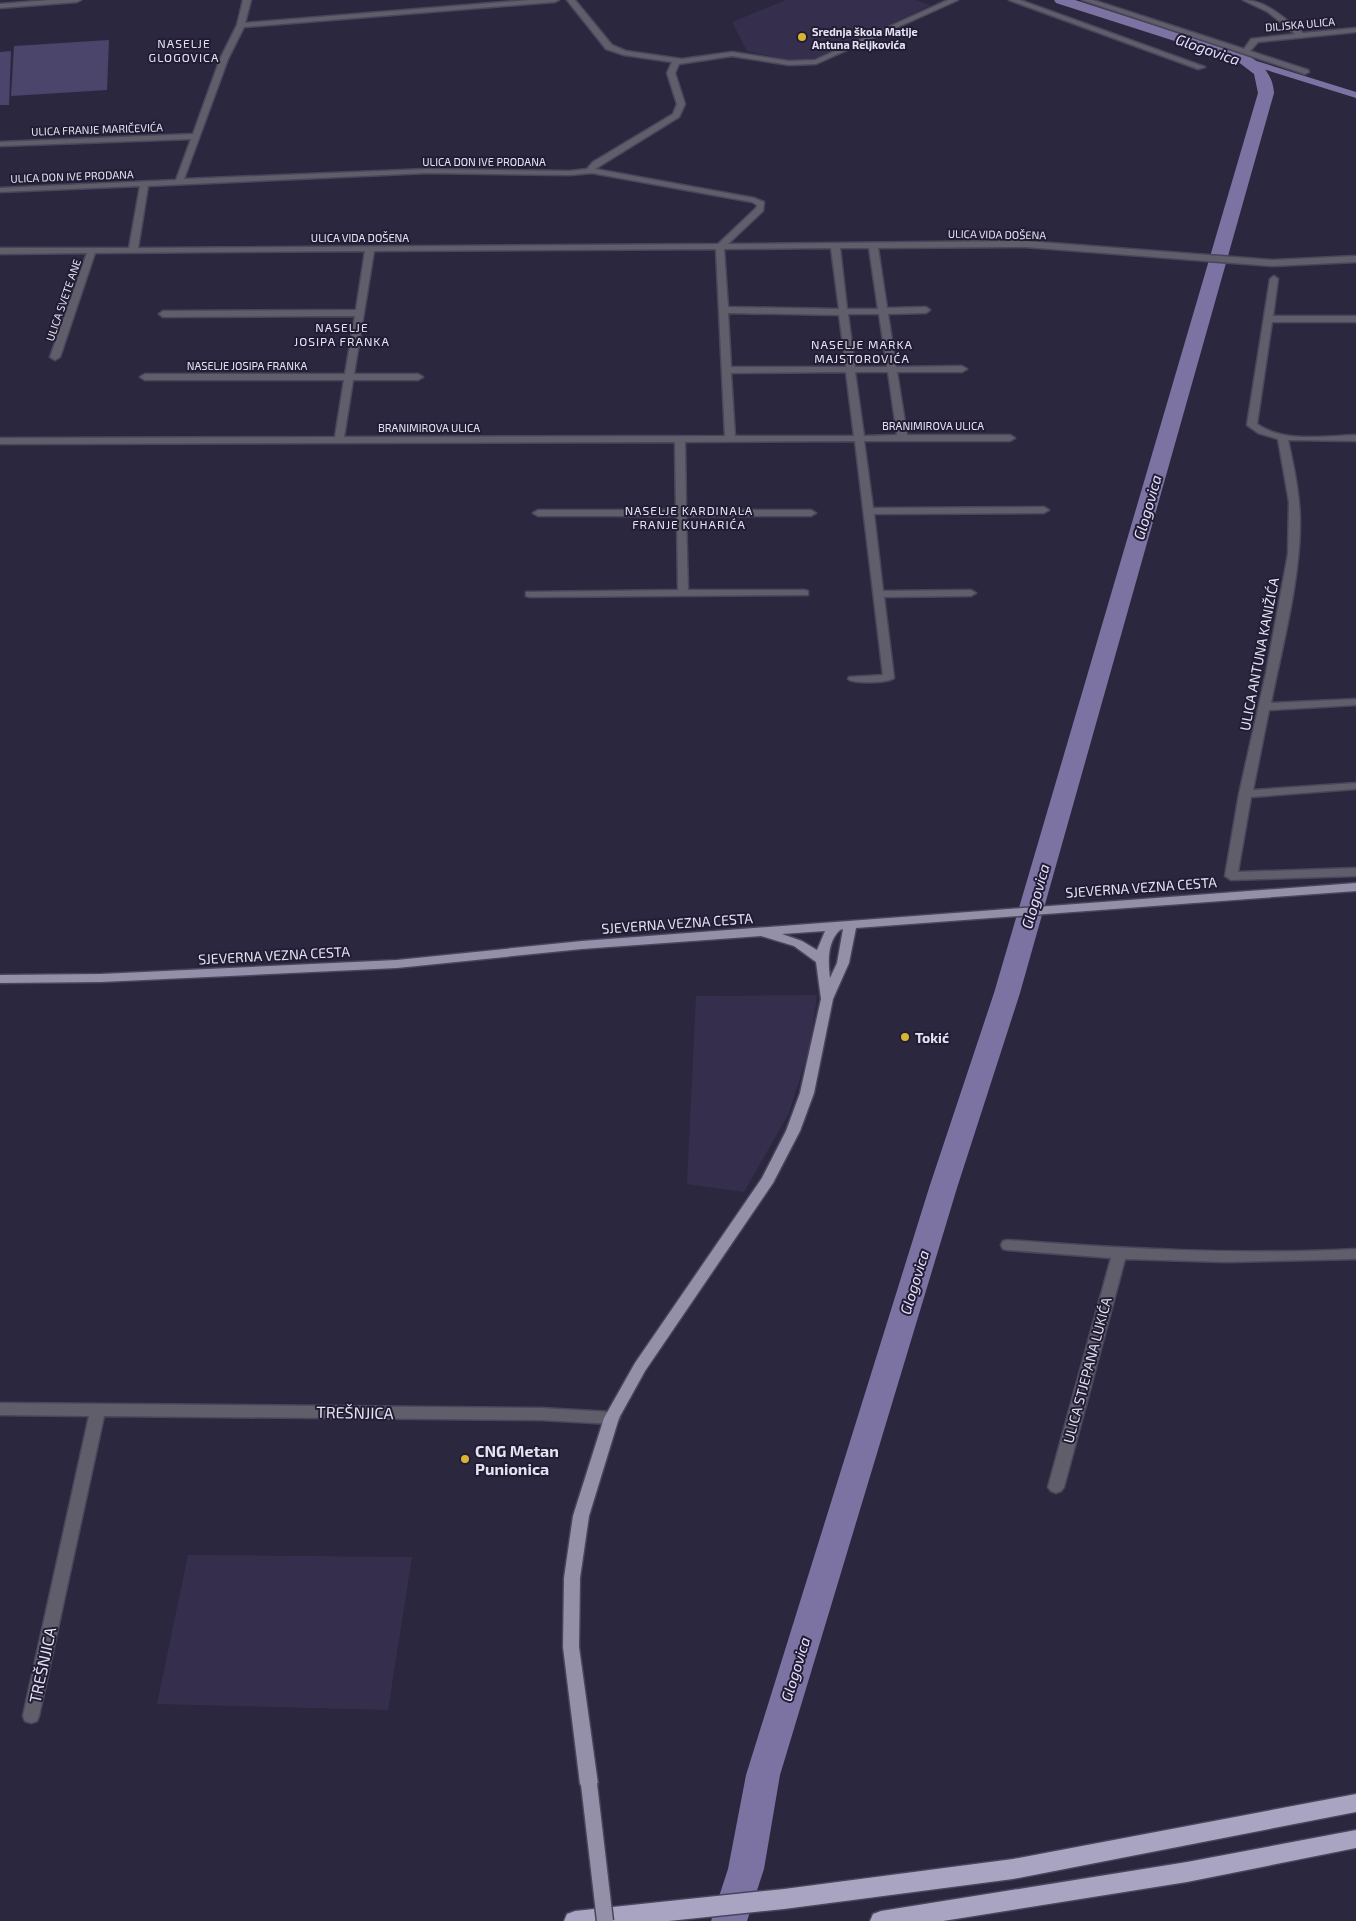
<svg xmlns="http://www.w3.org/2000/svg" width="1356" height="1921" viewBox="0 0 1356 1921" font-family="'Exo 2',sans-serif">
	<rect width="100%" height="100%" fill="#2b273e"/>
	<g fill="#352f4d">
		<polygon points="786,0 915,0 931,5 819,58 790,61 747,51 732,22"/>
		<polygon points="817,995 810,1046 789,1113 744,1192 687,1184 696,996"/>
		<polygon points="188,1555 412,1557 388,1710 157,1704"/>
	</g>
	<g fill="#4b446b">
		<polygon points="109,40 107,90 11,96 14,46"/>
		<polygon points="11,51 9,105 0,105 0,52"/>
	</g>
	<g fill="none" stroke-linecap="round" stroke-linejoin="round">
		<polygon fill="#7c73a2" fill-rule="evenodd" points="1244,59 1250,59 1356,92 1356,98 1244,63"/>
		<path fill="#7c73a2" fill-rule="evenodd" d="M1054,0H1075L1247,55C1262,63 1273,75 1274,93L1020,993L957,1188L780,1775L764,1869L747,1921H711L728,1869L746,1775L929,1188L994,993L1258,93L1254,74L1237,61L1056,3Z"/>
		<g stroke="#49455b" stroke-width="3">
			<g id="minor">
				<polygon points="50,0 81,0 77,2 0,8 0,4"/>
				<path d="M243,0H251L245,23L529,0H559L555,2L244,27L228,59L184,179L428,169L570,171L587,169L593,162L673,114L677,104L667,73L672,62L624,55L606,49L567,0H575L612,45L626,51L682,59L732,52L789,61L815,60L948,0H958L816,64L789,65L732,56L679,64L675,73L685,104L679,117L595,169L754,198L764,202L763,211L728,244L1025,241L1273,260L1356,256V262L1273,266L1025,247L878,248L887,308L926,307L930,310L926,313L888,314L896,367L962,366L967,369L962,372H897L907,435H1010L1015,438L1010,441H864L873,508L1044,507L1049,510L1044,513L874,514L883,591L971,590L976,593L971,596L884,597L894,678C889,683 853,684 848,679L849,677L883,675L855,441L685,442L686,510H811L816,513L811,516H686L688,590H804L808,591V595L530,597L526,596V592L678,590L677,516H538L533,513L538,510H676L675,442L0,444V438L335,437L344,380H145L140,377L145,374H345L355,316L163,317L159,314L163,311L356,310L365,251L95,253L60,357L55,360L50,357L87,253L0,254V248H129L140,186L0,192V188L176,180L191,139L0,146V142L193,134L220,59L237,25ZM428,173L570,175L592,173L752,202L757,205L756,208L718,244L138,248L148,186ZM831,248L839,309L728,307L724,249ZM840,248H869L878,309H847ZM716,249L725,436L344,437L353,380H418L423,377L418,374H354L374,251ZM728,313L839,315L846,367H731ZM848,314H879L887,367H855ZM846,372L854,436H735L731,373ZM855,372H888L897,435L864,436Z"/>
				<polygon points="1009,0 1020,0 1205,67 1198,69"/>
				<path d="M1082,0H1093L1244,49L1251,39L1295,34L1268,12L1243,0C1267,0 1286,20 1303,33L1356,28V32L1258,42L1250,51L1308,70L1309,72L1305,74Z"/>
				<path d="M1274,276L1278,279L1273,316H1356V322H1272L1257,424C1284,443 1325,436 1356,435V441L1288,440C1294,468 1300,495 1300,523C1300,581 1282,647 1271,703L1356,699V705L1269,710L1253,790L1356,783V789L1251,797L1238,872L1356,868V876L1231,880L1225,876L1239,794L1266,673L1288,554L1289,502L1278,439L1258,433L1247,425L1270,279Z"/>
				<path d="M1008,1240C1124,1249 1240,1255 1356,1249V1259L1226,1262L1125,1259L1064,1487L1061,1491L1056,1493L1051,1491L1048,1487L1111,1258L1008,1250L1003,1249L1001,1245L1003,1241Z"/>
				<polygon points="0,1403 541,1408 612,1412 617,1414 620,1418 617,1422 612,1424 541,1420 104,1416 39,1716 37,1721 31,1723 25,1721 23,1716 89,1416 0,1415"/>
			</g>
		</g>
		<g stroke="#49455b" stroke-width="3">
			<path id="major" d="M1356,883V891L856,928L849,963L833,999L814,1093L800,1131L773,1183L645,1371L619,1418L589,1516L580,1578L579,1647L598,1784L595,1789L589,1792L583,1789L580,1784L563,1647L564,1578L573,1516L604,1418L635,1363L762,1178L786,1131L800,1093L821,999L816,962L794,946L761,936L582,949L397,968L101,982L0,983V975L101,974L397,960L582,941ZM843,929L837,963L830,978C828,962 827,942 840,930ZM825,931L817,950L802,941L782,934Z"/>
		</g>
		<g stroke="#49455b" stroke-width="3">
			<g id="highway">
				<polygon points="1356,1794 1356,1812 1013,1879 784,1909 669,1921 564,1921 567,1914 575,1911 784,1889 1013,1859"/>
				<polygon points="1356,1830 1356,1848 1187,1882 943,1921 870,1921 873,1914 881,1911 1187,1862"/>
			</g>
		</g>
		<use href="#minor" fill="#605e6a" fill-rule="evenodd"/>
		<use href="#major" fill="#9490a9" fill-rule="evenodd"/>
		<use href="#highway" fill="#a9a4c2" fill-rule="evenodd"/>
		<g stroke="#49455b" stroke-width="19" stroke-linecap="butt">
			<polyline id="major-bridge" points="589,1784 605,1921"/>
		</g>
		<use href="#major-bridge" stroke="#9490a9" stroke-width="16"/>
	</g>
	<g fill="#d8b434" stroke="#221d34" stroke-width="2">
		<circle cx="802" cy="37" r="5"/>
		<circle cx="905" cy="1037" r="5"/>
		<circle cx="465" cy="1459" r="5"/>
	</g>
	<g text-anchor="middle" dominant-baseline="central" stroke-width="4" stroke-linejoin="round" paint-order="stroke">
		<g font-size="11" fill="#e5e3f2" stroke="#221d34">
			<text transform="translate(1300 24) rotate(-5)">DILJSKA ULICA</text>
			<text transform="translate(97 129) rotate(-2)">ULICA FRANJE MARIČEVIĆA</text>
			<text x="484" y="161">ULICA DON IVE PRODANA</text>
			<text transform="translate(72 176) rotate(-2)">ULICA DON IVE PRODANA</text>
			<text transform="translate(997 234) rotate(1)">ULICA VIDA DOŠENA</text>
			<text x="360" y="237">ULICA VIDA DOŠENA</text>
			<text transform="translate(63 300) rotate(-71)">ULICA SVETE ANE</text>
			<text x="247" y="365">NASELJE JOSIPA FRANKA</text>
			<text x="933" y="425">BRANIMIROVA ULICA</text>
			<text x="429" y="427">BRANIMIROVA ULICA</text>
		</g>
		<g font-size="11" font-weight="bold" fill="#e5e3f2" stroke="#221d34" text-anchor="start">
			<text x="812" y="31">Srednja škola Matije<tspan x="812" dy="13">Antuna Reljkovića</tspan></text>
		</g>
		<g font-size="12" letter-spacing="1" fill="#e5e3f2" stroke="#221d34">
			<text x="184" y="43">NASELJE<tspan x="184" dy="14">GLOGOVICA</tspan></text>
			<text x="342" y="327">NASELJE<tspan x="342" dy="14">JOSIPA FRANKA</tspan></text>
			<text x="862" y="344">NASELJE MARKA<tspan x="862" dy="14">MAJSTOROVIĆA</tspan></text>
			<text x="689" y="510">NASELJE KARDINALA<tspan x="689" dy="14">FRANJE KUHARIĆA</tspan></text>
		</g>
		<g font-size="14" fill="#e5e3f2" stroke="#221d34">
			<text transform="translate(1259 654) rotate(-79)">ULICA ANTUNA KANIŽIĆA</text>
			<text transform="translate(1141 887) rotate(-4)">SJEVERNA VEZNA CESTA</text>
			<text transform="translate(677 923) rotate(-4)">SJEVERNA VEZNA CESTA</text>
			<text transform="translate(274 955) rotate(-3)">SJEVERNA VEZNA CESTA</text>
			<text transform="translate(1087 1370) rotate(-75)">ULICA STJEPANA LUKIĆA</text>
		</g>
		<g font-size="14" font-weight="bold" fill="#e5e3f2" stroke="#221d34" text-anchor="start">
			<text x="915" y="1037">Tokić</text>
		</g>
		<g font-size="15" font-style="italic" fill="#e3dffd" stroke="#221d34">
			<text transform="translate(1208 49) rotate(19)">Glogovica</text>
			<text transform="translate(1147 507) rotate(-74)">Glogovica</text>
			<text transform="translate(1035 896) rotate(-74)">Glogovica</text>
			<text transform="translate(914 1282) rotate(-73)">Glogovica</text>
			<text transform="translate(795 1669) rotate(-73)">Glogovica</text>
		</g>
		<g font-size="16" fill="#e5e3f2" stroke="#221d34">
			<text transform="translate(355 1412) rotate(1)">TREŠNJICA</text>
			<text transform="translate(42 1665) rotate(-78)">TREŠNJICA</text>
		</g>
		<g font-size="16" font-weight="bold" fill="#e5e3f2" stroke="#221d34" text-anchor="start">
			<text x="475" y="1450">CNG Metan<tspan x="475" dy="18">Punionica</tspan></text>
		</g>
	</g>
</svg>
